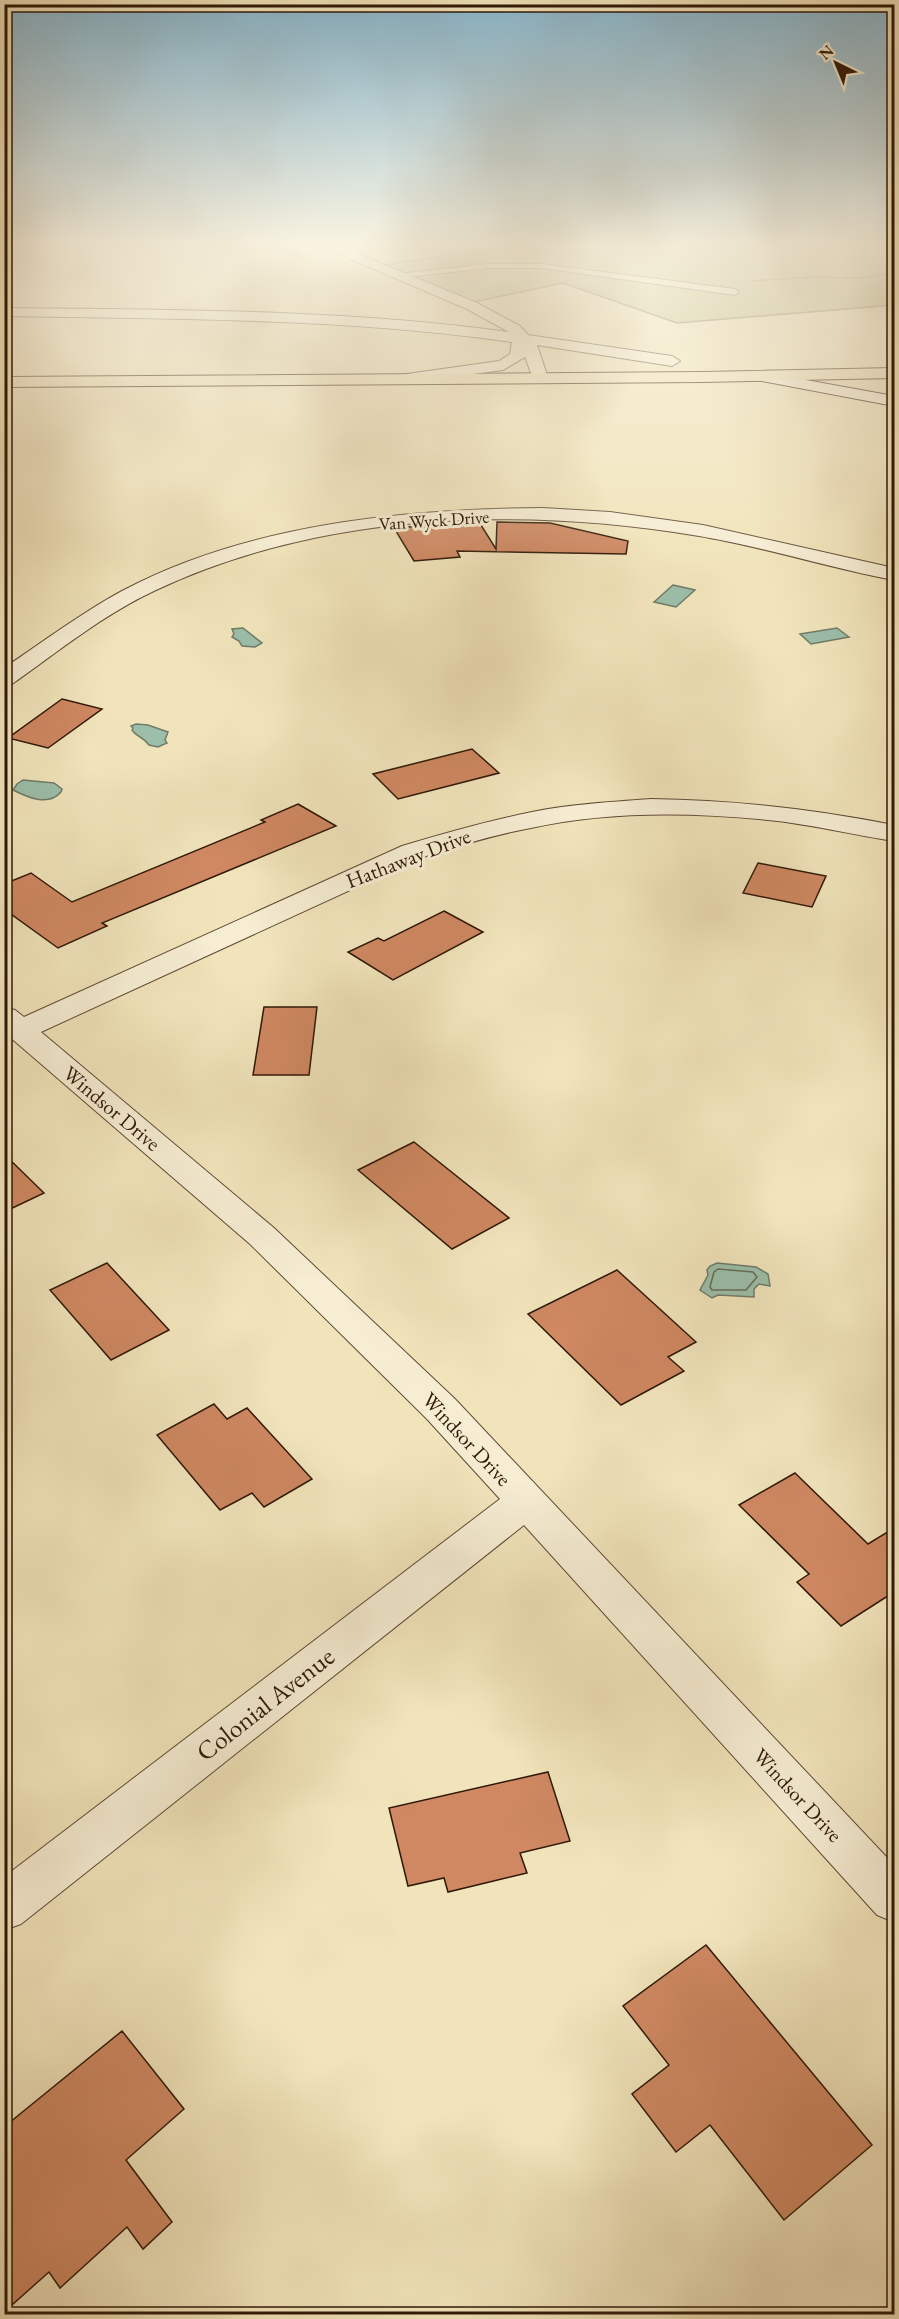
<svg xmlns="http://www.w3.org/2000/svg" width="899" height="2319" viewBox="0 0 899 2319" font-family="'EB Garamond',serif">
	<rect width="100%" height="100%" fill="#f1e4bb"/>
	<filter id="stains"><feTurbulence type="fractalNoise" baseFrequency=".00333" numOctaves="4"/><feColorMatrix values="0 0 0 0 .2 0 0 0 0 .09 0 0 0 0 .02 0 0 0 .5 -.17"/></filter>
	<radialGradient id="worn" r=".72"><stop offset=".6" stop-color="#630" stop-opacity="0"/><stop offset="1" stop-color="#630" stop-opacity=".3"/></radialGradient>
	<polygon fill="#c1c28b" stroke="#786d49" stroke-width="1.5" points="527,243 894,243 894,305 677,323 563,283 465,304 376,266"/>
	<g fill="#9cbfab" stroke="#707c69" stroke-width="1.5">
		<polygon points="673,585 695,590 676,607 654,602"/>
		<polygon points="243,628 262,643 255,647 242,646 239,641 232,637 234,634 232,629"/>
		<polygon points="837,628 849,637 811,644 800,634"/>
		<path d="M136,724L148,725L168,732L165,740L167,743L158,747L149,745C143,736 137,738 132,730L133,728L131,726Z"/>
		<path d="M23,780L54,783L62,789L61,792C48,807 27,797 13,790L17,784Z"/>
		<polygon points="717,1263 756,1267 768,1274 770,1286 759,1284 754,1289 754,1297 718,1295 712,1298 700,1290 708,1275 707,1270 710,1266"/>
	</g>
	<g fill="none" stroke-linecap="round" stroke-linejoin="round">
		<polygon stroke="#666c59" stroke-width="1.5" points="718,1269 753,1272 757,1277 746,1290 712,1290 710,1287 714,1272"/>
	</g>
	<g fill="#cf8862" stroke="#2f1807" stroke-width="1.5">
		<polygon points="479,522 496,549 497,522 550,523 628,541 626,554 457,551 460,557 414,561 394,528"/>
		<polygon points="62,699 102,709 48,748 8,738"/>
		<polygon points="472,749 499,773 398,799 373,774"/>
		<polygon points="298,804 336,826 102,923 107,926 58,948 4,909 4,884 31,873 72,902 265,822 261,820"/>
		<polygon points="758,863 826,876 812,907 743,893"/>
		<polygon points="444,911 483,932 393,980 348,952 378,938 384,941"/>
		<polygon points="264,1007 317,1007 309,1075 253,1075"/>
		<polygon points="414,1142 509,1218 452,1249 358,1170"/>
		<polygon points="4,1154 44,1193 4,1212"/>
		<polygon points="107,1263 169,1330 111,1360 50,1290"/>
		<polygon points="617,1270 696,1342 668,1357 684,1371 621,1405 528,1314"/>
		<polygon points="214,1404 227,1419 247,1408 312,1479 264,1507 252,1493 220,1510 157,1435"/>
		<polygon points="795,1473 868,1544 894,1528 894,1592 841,1626 797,1582 809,1574 739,1505"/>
		<polygon points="548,1772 570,1841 520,1853 527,1873 448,1892 444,1878 408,1886 389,1808"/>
		<polygon points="706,1945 872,2145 784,2220 710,2125 676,2152 632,2094 669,2065 623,2006"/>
		<polygon points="122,2031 184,2109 126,2160 172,2222 143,2249 127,2227 60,2288 49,2272 4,2312 4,2127"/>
	</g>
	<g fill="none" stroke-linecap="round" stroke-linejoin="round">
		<g stroke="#604b34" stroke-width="2">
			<g id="service">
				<polygon points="345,243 361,243 331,251 327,249"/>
				<polygon points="420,243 416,246 412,244 412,243"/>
				<polygon points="488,264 541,264 735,289 739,292 735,295 541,268 488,268 398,278 394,276 398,274"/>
			</g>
		</g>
		<g stroke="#604b34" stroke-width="2">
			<g id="minor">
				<path d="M313,243H332L477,303L520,326L528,335L672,356L680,361L672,366L537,345L548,378L546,381H534L525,357L503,370L399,384L393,382L391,379L393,376L499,361L510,354L512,342C344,318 174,319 4,316V308C173,310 342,309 509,332L467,309Z"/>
				<path d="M543,508L610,512L703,525L894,568V580C829,568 765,547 699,536C520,506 323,512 156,590C104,614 59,651 12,684L4,686V668C43,642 81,613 122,591C248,524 404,509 543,508Z"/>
				<path d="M651,799C734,800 813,809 894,825V841C852,835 811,824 768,820C689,812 608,811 531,828C493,835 457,846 420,858L41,1032L274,1228L455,1399L894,1865V1922L877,1915L524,1525L21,1924L4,1930V1877L500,1499L427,1419L250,1244L4,1032V1007L15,1010L24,1017L402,846C445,833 487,821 532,812C571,804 611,802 651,799Z"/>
			</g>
		</g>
		<g stroke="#2f1807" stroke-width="2">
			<polygon id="secondary" points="757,371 894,396 894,406 751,379 749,376 751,373"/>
		</g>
		<g stroke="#2f1807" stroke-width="2">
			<polygon id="primary" points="894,368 894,378 703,382 4,387 4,377 703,372"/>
		</g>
		<polyline stroke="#2f1807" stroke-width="1.5" stroke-dasharray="1 1.5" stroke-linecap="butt" points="752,281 813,277 863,278 886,274 894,266"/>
		<use href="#service" fill="#f6edd3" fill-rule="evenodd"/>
		<use href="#minor" fill="#f6edd3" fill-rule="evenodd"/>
		<use href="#secondary" fill="#f6edd3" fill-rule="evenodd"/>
		<use href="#primary" fill="#f1e4bb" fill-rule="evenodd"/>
	</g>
	<linearGradient id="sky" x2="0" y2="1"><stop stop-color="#89b8d0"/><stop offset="0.43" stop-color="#f9f3e0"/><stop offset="1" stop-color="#f9f3e0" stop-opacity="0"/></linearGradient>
	<rect width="899" height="568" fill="url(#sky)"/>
	<g text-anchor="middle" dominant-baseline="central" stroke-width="6" stroke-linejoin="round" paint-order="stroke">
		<g font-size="18" fill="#2f1807" stroke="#f6edd3">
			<text transform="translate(434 520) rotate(-4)">Van Wyck Drive</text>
		</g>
		<g font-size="21" fill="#2f1807" stroke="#f6edd3">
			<text transform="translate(408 858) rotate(-21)">Hathaway Drive</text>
			<text transform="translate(112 1108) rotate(40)">Windsor Drive</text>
			<text transform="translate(467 1439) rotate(47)">Windsor Drive</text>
			<text transform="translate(798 1795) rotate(47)">Windsor Drive</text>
		</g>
		<g font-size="26" fill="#2f1807" stroke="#f6edd3">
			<text transform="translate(265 1704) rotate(-38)">Colonial Avenue</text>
		</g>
	</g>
	<rect width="899" height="2319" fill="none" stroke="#f1e4bb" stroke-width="24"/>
	<rect x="6" y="6" width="887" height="2307" fill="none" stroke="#2f1807" stroke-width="3"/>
	<rect x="12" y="12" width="875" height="2295" fill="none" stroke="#2f1807" stroke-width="1.5"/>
	<g transform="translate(836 63) rotate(317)" stroke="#f6edd3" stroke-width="4.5" paint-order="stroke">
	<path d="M0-4.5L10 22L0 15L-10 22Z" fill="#2f1807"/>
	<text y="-9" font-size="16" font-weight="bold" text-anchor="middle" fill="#2f1807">N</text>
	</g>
	<rect width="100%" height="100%" filter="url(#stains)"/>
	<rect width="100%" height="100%" fill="url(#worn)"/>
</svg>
